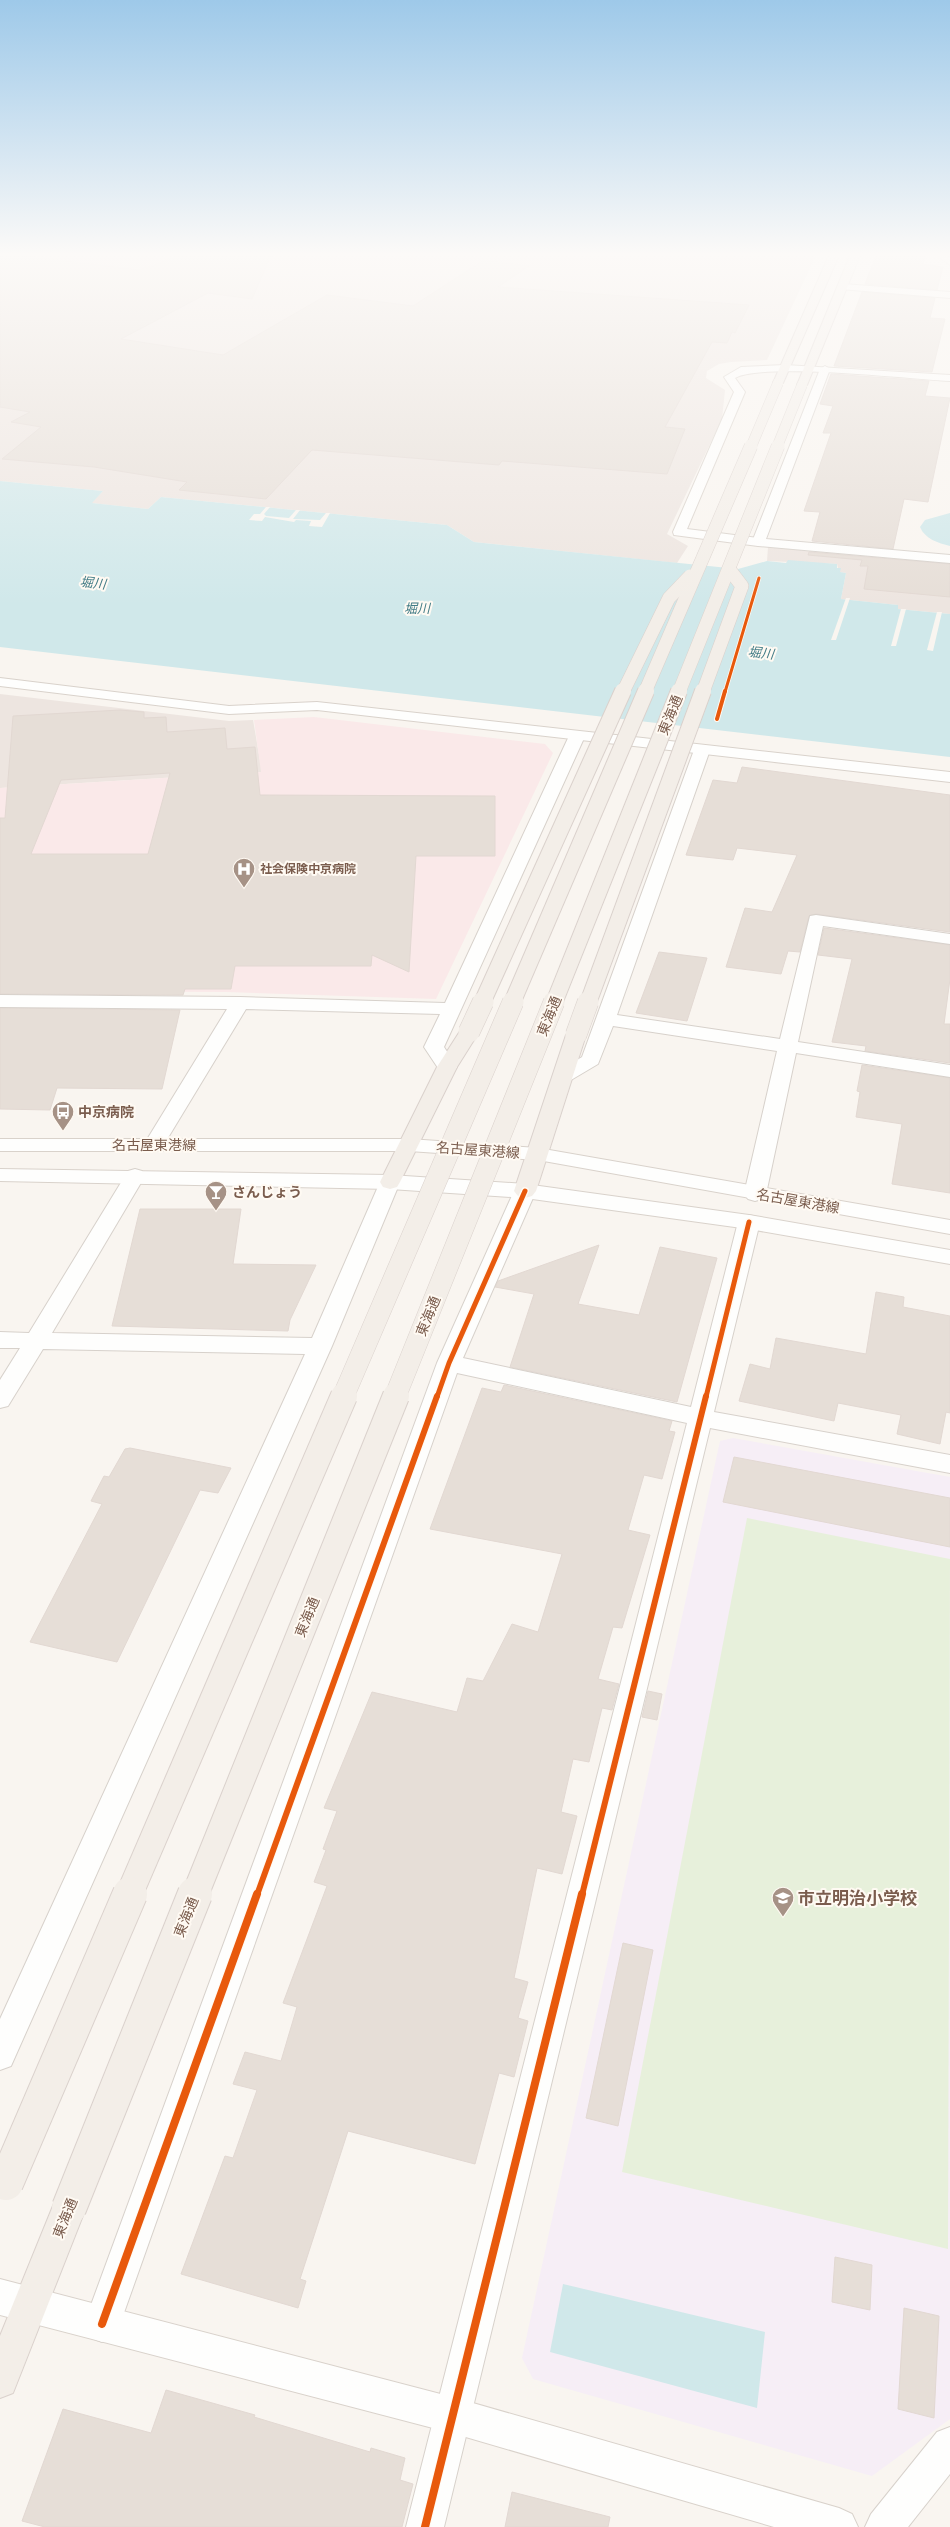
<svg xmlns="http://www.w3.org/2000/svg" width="950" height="2527" viewBox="0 0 950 2527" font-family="'DejaVu Sans','Noto Sans JP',sans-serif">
	<rect width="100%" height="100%" fill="#f9f5f0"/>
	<g fill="#ede5e0">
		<polygon points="0,253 817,253 767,360 731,362 719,364 707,371 706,378 725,390 722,419 667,534 688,546 677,563 474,542 447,525 161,497 148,509 91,503 103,491 0,481"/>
		<polygon points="768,547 950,564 950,614 898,609 898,605 841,599 846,573 839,572 837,564 767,561"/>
		<polygon points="0,694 229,721 253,720 262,772 0,788"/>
	</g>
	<polygon fill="#f6eef6" points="733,1438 950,1477 950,2419 872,2476 533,2379 522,2358 720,1441"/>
	<polygon fill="#fae9e9" points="314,717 545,744 553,753 436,999 226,992 0,991 0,788 261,772 254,720"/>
	<polygon fill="#e7f0db" points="747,1518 950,1559 948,2249 622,2172"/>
	<g fill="#d0e8ea">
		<polygon points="0,481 103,491 92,503 148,509 161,497 447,525 474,542 738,569 767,561 786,563 788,560 837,564 837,568 841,568 840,572 846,573 841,599 898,605 898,609 950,614 950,757 0,647"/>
		<path d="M950,513V546C938,543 925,539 920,527L925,520Z"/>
		<polygon points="563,2284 765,2332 757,2408 550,2352"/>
	</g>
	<g fill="#f9f5f0">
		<polygon points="266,507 270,507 264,514 266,516 289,518 296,510 300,510 293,519 320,520 326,513 330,513 322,527 309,526 311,521 296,520 294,522 265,517 262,521 249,520 254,514 260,514"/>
		<polygon points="846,598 850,598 836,640 831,640"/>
		<polygon points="901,609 906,609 896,646 891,646"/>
		<polygon points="937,612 942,612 933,651 927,650"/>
	</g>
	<g fill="#e6ded7" stroke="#e2d8d2" fill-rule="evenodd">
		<polygon points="0,253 139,270 146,267 151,267 181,253 272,253 252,299 208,293 121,339 223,355 327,295 413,306 484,260 529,266 498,287 749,305 735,333 732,332 727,343 712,342 665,427 685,429 667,474 502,461 499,465 312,450 266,499 179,490 187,482 94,467 2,459 41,427 11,422 30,412 0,407"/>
		<polygon points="877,253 926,253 923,264 943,267 937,290 865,284"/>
		<polygon points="862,292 935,298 930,318 945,319 932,372 834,366"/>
		<polygon points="831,374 929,381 925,396 950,398 928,502 904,499 893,549 812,541 820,512 804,511 831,433 823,433 833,406 820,404"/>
		<polygon points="809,552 950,564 950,597 864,589 868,566 860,566 862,560 808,555"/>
		<path d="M120,710L144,712V718L166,717L167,732L225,728L227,749L255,747L260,795L495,796V856H416L409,972L372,955L371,966H235L231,989H185L183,995L0,994V818H5L13,716ZM170,773L148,854H31L61,780Z"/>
		<polygon points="742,767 950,795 950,932 816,914 809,916 800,952 788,951 781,974 726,967 745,908 772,912 797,855 737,848 733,860 686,855 713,780 737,783"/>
		<polygon points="824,928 950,945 950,979 944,1024 950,1024 950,1063 865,1051 866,1046 832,1042 852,959 818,955"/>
		<polygon points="659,952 707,958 687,1021 636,1013"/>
		<polygon points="0,1008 180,1010 162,1089 57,1088 50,1110 0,1109"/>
		<polygon points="862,1065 950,1078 950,1193 892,1184 902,1124 856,1117 860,1092 857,1091"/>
		<polygon points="140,1209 241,1209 233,1264 316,1265 290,1320 288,1331 112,1326"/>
		<polygon points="599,1245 578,1304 639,1315 660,1247 717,1258 677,1402 510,1367 534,1294 495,1287 498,1281"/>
		<polygon points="876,1292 904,1297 903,1307 950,1316 950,1413 946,1412 940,1444 897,1434 901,1415 838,1403 834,1421 739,1401 750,1364 770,1369 776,1338 866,1354"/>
		<polygon points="504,1385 672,1421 669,1431 675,1432 662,1479 644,1475 628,1530 650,1535 622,1628 613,1627 598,1679 619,1684 612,1710 602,1708 589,1762 573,1759 561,1812 577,1816 562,1874 537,1868 514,1978 528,1982 518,2018 528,2021 514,2077 499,2073 475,2164 348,2131 300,2279 306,2281 298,2308 181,2274 225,2156 233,2158 257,2090 233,2084 245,2052 281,2061 297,2007 283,2003 327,1886 314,1882 326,1850 323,1849 337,1811 324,1808 372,1692 457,1712 467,1678 483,1681 512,1624 538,1632 562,1554 430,1529 482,1388 501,1392"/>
		<polygon points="130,1448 231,1468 218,1493 200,1490 117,1662 30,1642 102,1504 91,1501 104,1476 109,1477 125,1449"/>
		<polygon points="734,1457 950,1498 950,1547 723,1502"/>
		<polygon points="648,1691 662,1694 657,1720 642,1717"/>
		<polygon points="623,1943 653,1950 618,2126 586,2118"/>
		<polygon points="835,2257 872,2265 870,2310 832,2302"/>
		<polygon points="904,2308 939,2316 934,2418 898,2409"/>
		<polygon points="166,2390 255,2415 254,2417 370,2452 371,2448 405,2458 400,2480 413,2484 402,2527 45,2527 22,2521 63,2409 151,2433"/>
		<polygon points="512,2492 610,2517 608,2527 505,2527"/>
	</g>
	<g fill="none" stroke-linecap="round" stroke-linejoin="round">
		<g stroke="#d7d1cb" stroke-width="2">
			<g id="street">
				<polygon points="934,253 943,253 950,258 950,265"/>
				<polygon points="843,284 950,292 950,298 840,289 838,287"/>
				<polygon points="825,366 830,369 766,539 950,555 950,563 758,546 752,542 820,369"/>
				<polygon points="577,731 585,736 444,1047 457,1067 454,1071 440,1071 424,1047 440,1014 246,1009 163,1146 160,1150 153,1152 146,1150 143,1146 227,1009 0,1007 0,995 240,997 445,1003 569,736"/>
				<polygon points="702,745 710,750 617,1015 780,1039 810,916 816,915 950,934 950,944 823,926 798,1042 950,1065 950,1077 796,1053 766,1194 762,1199 755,1201 748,1199 744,1194 777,1051 613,1026 598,1064 571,1080 557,1080 554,1076 557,1072 582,1057 694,750"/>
				<polygon points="135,1169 142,1171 145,1176 52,1333 312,1338 380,1182 383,1177 390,1175 397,1177 400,1182 332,1346 11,2066 0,2070 0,2019 305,1354 43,1349 8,1406 0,1408 0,1380 20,1348 0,1348 0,1332 29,1333 125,1176 128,1171"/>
				<polygon points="525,1184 532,1186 536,1191 463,1358 691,1407 738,1222 741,1217 749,1215 757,1217 760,1222 714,1412 950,1455 950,1473 710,1428 444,2527 406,2527 687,1423 457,1373 120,2324 115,2337 102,2342 89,2337 84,2324 437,1363 514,1191 518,1186"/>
				<polygon points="950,2427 950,2474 908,2527 865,2527 871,2514 937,2432"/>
			</g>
		</g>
		<g stroke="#d9d2cb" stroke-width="2">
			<g id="secondary">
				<path d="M785,365L950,375V381C911,379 762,362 735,378L745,392L687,529L758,538L764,542L758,546L674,535L673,532L734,392L724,377L741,367Z"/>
				<polygon points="0,678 229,706 317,702 950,772 950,782 317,710 229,714 0,686"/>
				<polygon points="0,1139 409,1139 538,1148 950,1220 950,1234 538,1160 409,1151 0,1151"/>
				<polygon points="0,1169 390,1175 525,1184 749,1215 950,1250 950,1264 749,1229 525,1198 390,1189 0,1181"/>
				<polygon points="0,2279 452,2397 839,2508 852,2514 858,2527 774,2527 452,2433 0,2315"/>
			</g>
		</g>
		<g stroke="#dad1cc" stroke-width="2">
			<g id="primary">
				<polygon points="830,253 840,253 783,383 778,386 774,385 773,383"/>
				<polygon points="851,253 861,253 807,385 802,388 798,387 797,385"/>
				<polygon points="469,1026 476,1028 479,1032 457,1067 400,1182 397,1187 390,1189 383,1187 380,1182 437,1067 462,1028"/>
				<polygon points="576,1029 583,1031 586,1035 536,1191 532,1196 525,1198 518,1196 514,1191 566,1035 569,1031"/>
				<polygon points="69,2191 81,2196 86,2208 13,2393 0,2398 0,2336 57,2196"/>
			</g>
		</g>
		<use href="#street" fill="#fefefd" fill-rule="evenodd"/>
		<use href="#secondary" fill="#fefefd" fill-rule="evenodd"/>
		<use href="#primary" fill="#f3eee8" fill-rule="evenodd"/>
		<g stroke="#dad1cc" stroke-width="11" stroke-linecap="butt">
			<g id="primary-bridge-far5">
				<polyline points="751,447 778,383"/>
				<polyline points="777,447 802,385"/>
			</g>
		</g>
		<g stroke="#dad1cc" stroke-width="14" stroke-linecap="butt">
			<g id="primary-bridge-far4">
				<polyline points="623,692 669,598 690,576"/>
				<polyline points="645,692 751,446"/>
				<polyline points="679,692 778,446"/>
				<polyline points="703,692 742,586 729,569"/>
			</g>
		</g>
		<g stroke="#dad1cc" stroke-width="18" stroke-linecap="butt">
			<g id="primary-bridge-far3">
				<polyline points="482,1003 623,691"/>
				<polyline points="512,1003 646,691"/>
				<polyline points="554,1003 679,691"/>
				<polyline points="588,1003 703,691"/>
			</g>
		</g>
		<g stroke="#dad1cc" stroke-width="22" stroke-linecap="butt">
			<g id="primary-bridge-far2">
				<polyline points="469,1032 483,1002"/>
				<polyline points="576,1035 588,1002"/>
				<polyline points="343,1397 513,1002"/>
				<polyline points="395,1397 554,1002"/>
			</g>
		</g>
		<g stroke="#dad1cc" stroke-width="28" stroke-linecap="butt">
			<g id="primary-bridge-far1">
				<polyline points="129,1895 344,1396"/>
				<polyline points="195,1895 396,1396"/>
			</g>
		</g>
		<g stroke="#dad1cc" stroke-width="36" stroke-linecap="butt">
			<g id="primary-bridge">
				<polyline points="6,2183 130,1894"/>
				<polyline points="69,2208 195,1894"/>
			</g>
		</g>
		<use href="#primary-bridge-far5" stroke="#f3eee8" stroke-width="10"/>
		<use href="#primary-bridge-far4" stroke="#f3eee8" stroke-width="13"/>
		<use href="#primary-bridge-far3" stroke="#f3eee8" stroke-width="16"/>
		<use href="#primary-bridge-far2" stroke="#f3eee8" stroke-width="21"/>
		<use href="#primary-bridge-far1" stroke="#f3eee8" stroke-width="26"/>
		<use href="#primary-bridge" stroke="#f3eee8" stroke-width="34"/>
		<g stroke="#fffaf3" stroke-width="4.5">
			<polyline id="cycleway-far4" points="725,692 759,578"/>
		</g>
		<g stroke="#fffaf3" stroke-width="6">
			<polyline id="cycleway-far3" points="717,719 725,691"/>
		</g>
		<g stroke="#fffaf3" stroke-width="8">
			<g id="cycleway-far2">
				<polyline points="437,1397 449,1363 525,1191"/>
				<polyline points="706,1397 749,1222"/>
			</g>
		</g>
		<g stroke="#fffaf3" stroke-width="8">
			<g id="cycleway-far1">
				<polyline points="257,1895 437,1396"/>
				<polyline points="582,1895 706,1396"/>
			</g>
		</g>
		<g stroke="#fffaf3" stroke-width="10">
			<g id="cycleway">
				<polyline points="102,2324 257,1894"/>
				<polyline points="425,2527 582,1894"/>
			</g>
		</g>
		<use href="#cycleway-far4" stroke="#e8590c" stroke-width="3"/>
		<use href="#cycleway-far3" stroke="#e8590c" stroke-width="4"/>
		<use href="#cycleway-far2" stroke="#e8590c" stroke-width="5"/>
		<use href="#cycleway-far1" stroke="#e8590c" stroke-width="6"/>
		<use href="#cycleway" stroke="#e8590c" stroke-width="8"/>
	</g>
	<linearGradient id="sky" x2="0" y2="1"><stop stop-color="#9ec9e9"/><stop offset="0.42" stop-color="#fcfaf8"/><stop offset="1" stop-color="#fcfaf8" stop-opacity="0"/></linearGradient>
	<rect width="950" height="606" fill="url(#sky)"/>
	<defs>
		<g id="hospital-pin" transform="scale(1.15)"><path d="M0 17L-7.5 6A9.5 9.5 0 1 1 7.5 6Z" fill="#a69286" stroke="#fffaf3"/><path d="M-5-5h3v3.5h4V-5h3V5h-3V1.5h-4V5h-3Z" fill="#fff"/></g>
		<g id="bus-pin" transform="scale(1.15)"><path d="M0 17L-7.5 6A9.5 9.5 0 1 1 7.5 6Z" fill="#a69286" stroke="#fffaf3"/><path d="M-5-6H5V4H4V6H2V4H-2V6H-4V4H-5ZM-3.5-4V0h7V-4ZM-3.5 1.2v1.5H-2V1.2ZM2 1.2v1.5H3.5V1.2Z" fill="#fff"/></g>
		<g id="bar-pin" transform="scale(1.15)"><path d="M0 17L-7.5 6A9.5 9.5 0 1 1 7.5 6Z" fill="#a69286" stroke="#fffaf3"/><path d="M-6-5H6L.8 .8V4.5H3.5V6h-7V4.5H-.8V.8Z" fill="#fff"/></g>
		<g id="school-pin" transform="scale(1.15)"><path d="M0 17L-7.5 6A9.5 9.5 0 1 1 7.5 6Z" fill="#a69286" stroke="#fffaf3"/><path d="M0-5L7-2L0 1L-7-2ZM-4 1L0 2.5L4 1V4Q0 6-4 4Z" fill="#fff"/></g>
	</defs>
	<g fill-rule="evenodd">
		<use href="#hospital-pin" x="244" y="869"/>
		<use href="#bus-pin" x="63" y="1112"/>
		<use href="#bar-pin" x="216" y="1192"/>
		<use href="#school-pin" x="783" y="1898"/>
	</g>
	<g text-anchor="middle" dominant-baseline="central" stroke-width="4" stroke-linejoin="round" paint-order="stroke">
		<g font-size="12" font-weight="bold" fill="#7a5c4d" stroke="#fffaf3" text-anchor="start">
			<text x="260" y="869">社会保険中京病院</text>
		</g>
		<g font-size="13" font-style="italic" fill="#437c86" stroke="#fffaf3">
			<text transform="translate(93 583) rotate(6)">堀川</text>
			<text x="417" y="608">堀川</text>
			<text transform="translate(761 653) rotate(6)">堀川</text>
		</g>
		<g font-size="14" fill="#7a5c4d" stroke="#fffaf3">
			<text transform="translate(670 715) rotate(-68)">東海通</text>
			<text transform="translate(549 1016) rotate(-68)">東海通</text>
			<text x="154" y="1145">名古屋東港線</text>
			<text transform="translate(478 1150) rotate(4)">名古屋東港線</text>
			<text transform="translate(798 1201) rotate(10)">名古屋東港線</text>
			<text transform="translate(428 1316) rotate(-68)">東海通</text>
			<text transform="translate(307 1617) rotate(-68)">東海通</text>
			<text transform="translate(186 1917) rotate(-68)">東海通</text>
			<text transform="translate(65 2218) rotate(-68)">東海通</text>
		</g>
		<g font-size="14" font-weight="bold" fill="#7a5c4d" stroke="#fffaf3" text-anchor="start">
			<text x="78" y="1112">中京病院</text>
			<text x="232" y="1192">さんじょう</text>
		</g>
		<g font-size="17" font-weight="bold" fill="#7a5c4d" stroke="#fffaf3" text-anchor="start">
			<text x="798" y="1898">市立明治小学校</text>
		</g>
	</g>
</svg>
